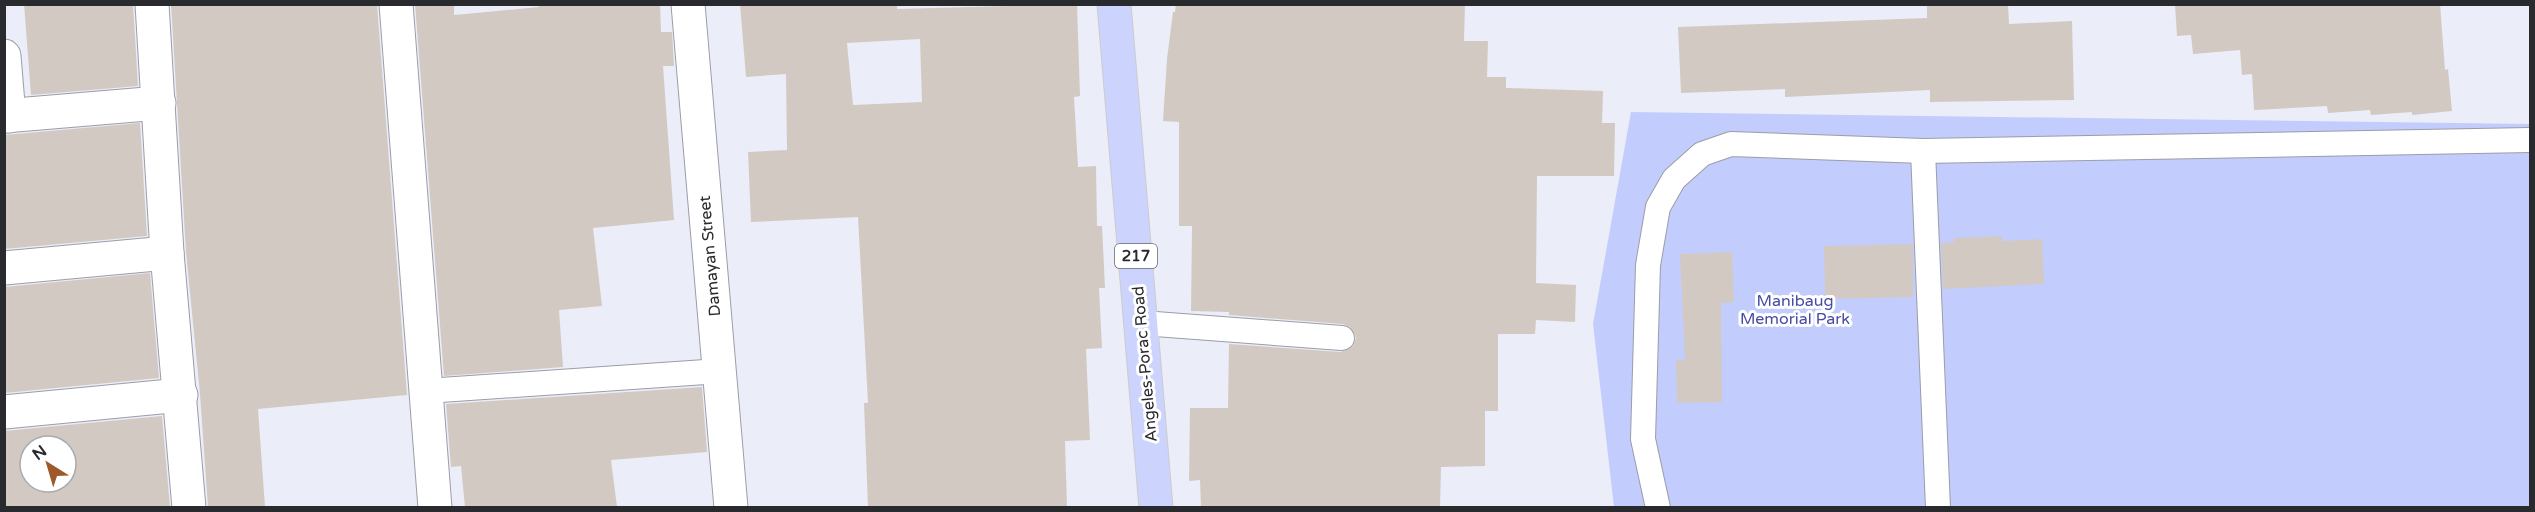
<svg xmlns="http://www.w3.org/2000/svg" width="2535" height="512" viewBox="0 0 2535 512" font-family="'Varela Round',sans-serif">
	<rect width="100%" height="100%" fill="#ebedf8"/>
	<polygon fill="#c3cdfd" points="1631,112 2530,124 2530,507 1614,507 1593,324"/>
	<g fill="#d3c9c3" fill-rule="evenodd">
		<polygon points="24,4 133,4 138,86 31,95"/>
		<polygon points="171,4 377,4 407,395 258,409 265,507 208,507 200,394 186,252"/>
		<polygon points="415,4 454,4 454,15 539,7 539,4 660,4 661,32 672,32 674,66 663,66 674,220 593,228 602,306 559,310 563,367 444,376"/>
		<path d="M740,4H897V9L1077,4L1080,96L1074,97L1078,167L1096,166L1097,226H1102L1105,288H1099L1102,348L1086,349L1090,440L1065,441L1067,507H868L864,403H868L858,217L751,222L748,152L787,150L786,74L746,77ZM920,39L922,102L853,105L847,43Z"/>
		<polygon points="1176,4 1465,4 1464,41 1488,41 1487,77 1506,77 1506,88 1603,91 1602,123 1615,123 1614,176 1537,176 1536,283 1576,285 1575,322 1536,320 1535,334 1498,334 1498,411 1485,411 1485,466 1441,467 1440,507 1201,507 1200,480 1189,481 1190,408 1228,408 1229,344 1341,352 1353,346 1356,338 1350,327 1343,324 1229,315 1229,312 1191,311 1192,226 1179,226 1179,122 1163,121 1167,59 1173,12 1175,12"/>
		<polygon points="1927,4 2008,4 2009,24 2072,21 2074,100 1930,102 1930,90 1785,97 1785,89 1681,93 1678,27 1927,18"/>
		<polygon points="2175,4 2440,4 2445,70 2448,69 2452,111 2412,115 2412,112 2371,115 2370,110 2328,113 2327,106 2254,110 2252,74 2242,75 2240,50 2193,54 2191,35 2177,36"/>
		<polygon points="140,123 147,236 4,249 4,135"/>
		<polygon points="2002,236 2002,241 2042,239 2044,284 1943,289 1941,243 1954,242 1954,238"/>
		<polygon points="1913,244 1913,297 1825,299 1824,246"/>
		<polygon points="1732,252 1734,302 1721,303 1722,402 1677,403 1676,360 1685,360 1680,254"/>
		<polygon points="150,273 159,378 4,393 4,287"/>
		<polygon points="702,387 707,452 611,460 617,507 465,507 461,466 451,467 446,404"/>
		<path d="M162,416L170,507H4V431ZM30,446H66V482H30Z"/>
	</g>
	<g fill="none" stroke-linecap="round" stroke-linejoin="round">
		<g stroke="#9b9da7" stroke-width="26">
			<g id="lane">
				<polyline points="1923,151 1938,508"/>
				<polyline points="1142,323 1342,338"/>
				<polyline points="426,391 720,371"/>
				<polyline points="1658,508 1643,439 1648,265 1658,207 1674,179 1702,154 1731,144 1923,151 2530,140"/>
			</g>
		</g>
		<g stroke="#9b9da7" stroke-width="35">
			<g id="street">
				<polyline points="152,4 167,253 189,508"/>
				<polyline points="396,4 435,508"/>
				<polyline points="688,4 731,508"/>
				<polyline points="4,56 9,116"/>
				<polyline points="4,116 159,103"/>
				<polyline points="4,268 167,253"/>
				<polyline points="4,412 181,395"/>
			</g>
		</g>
		<g stroke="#cccccd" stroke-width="35">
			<polyline id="primary" points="1114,4 1156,508"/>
		</g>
		<use href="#lane" stroke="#fff" stroke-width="24"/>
		<use href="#street" stroke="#fff" stroke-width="33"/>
		<use href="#primary" stroke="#ccd3fc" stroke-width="33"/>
	</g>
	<g text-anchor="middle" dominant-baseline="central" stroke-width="6" stroke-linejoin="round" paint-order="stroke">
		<rect fill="#fff" stroke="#696a6c" stroke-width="1.5" x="1115" y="244" width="42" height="24" rx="4.5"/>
		<g font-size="15" font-weight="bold" fill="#292a2d">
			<text x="1136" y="256">217</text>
		</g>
		<g font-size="16" fill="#292a2d" stroke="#fff">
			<text transform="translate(710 256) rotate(-95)">Damayan Street</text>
			<text transform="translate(1145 364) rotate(-95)">Angeles-Porac Road</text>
		</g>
		<g font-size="16" fill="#464ca1" stroke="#fff">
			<text x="1795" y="301">Manibaug<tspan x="1795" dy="18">Memorial Park</tspan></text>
		</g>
	</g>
	<rect width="2535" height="512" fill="none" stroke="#292a2d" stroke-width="12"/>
	<g transform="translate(48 464) rotate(323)"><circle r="28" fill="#ffffff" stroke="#a9aaab" stroke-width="1.5"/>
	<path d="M0-4.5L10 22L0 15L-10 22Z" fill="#9d592c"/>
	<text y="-9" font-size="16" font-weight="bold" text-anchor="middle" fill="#292a2d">N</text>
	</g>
</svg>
